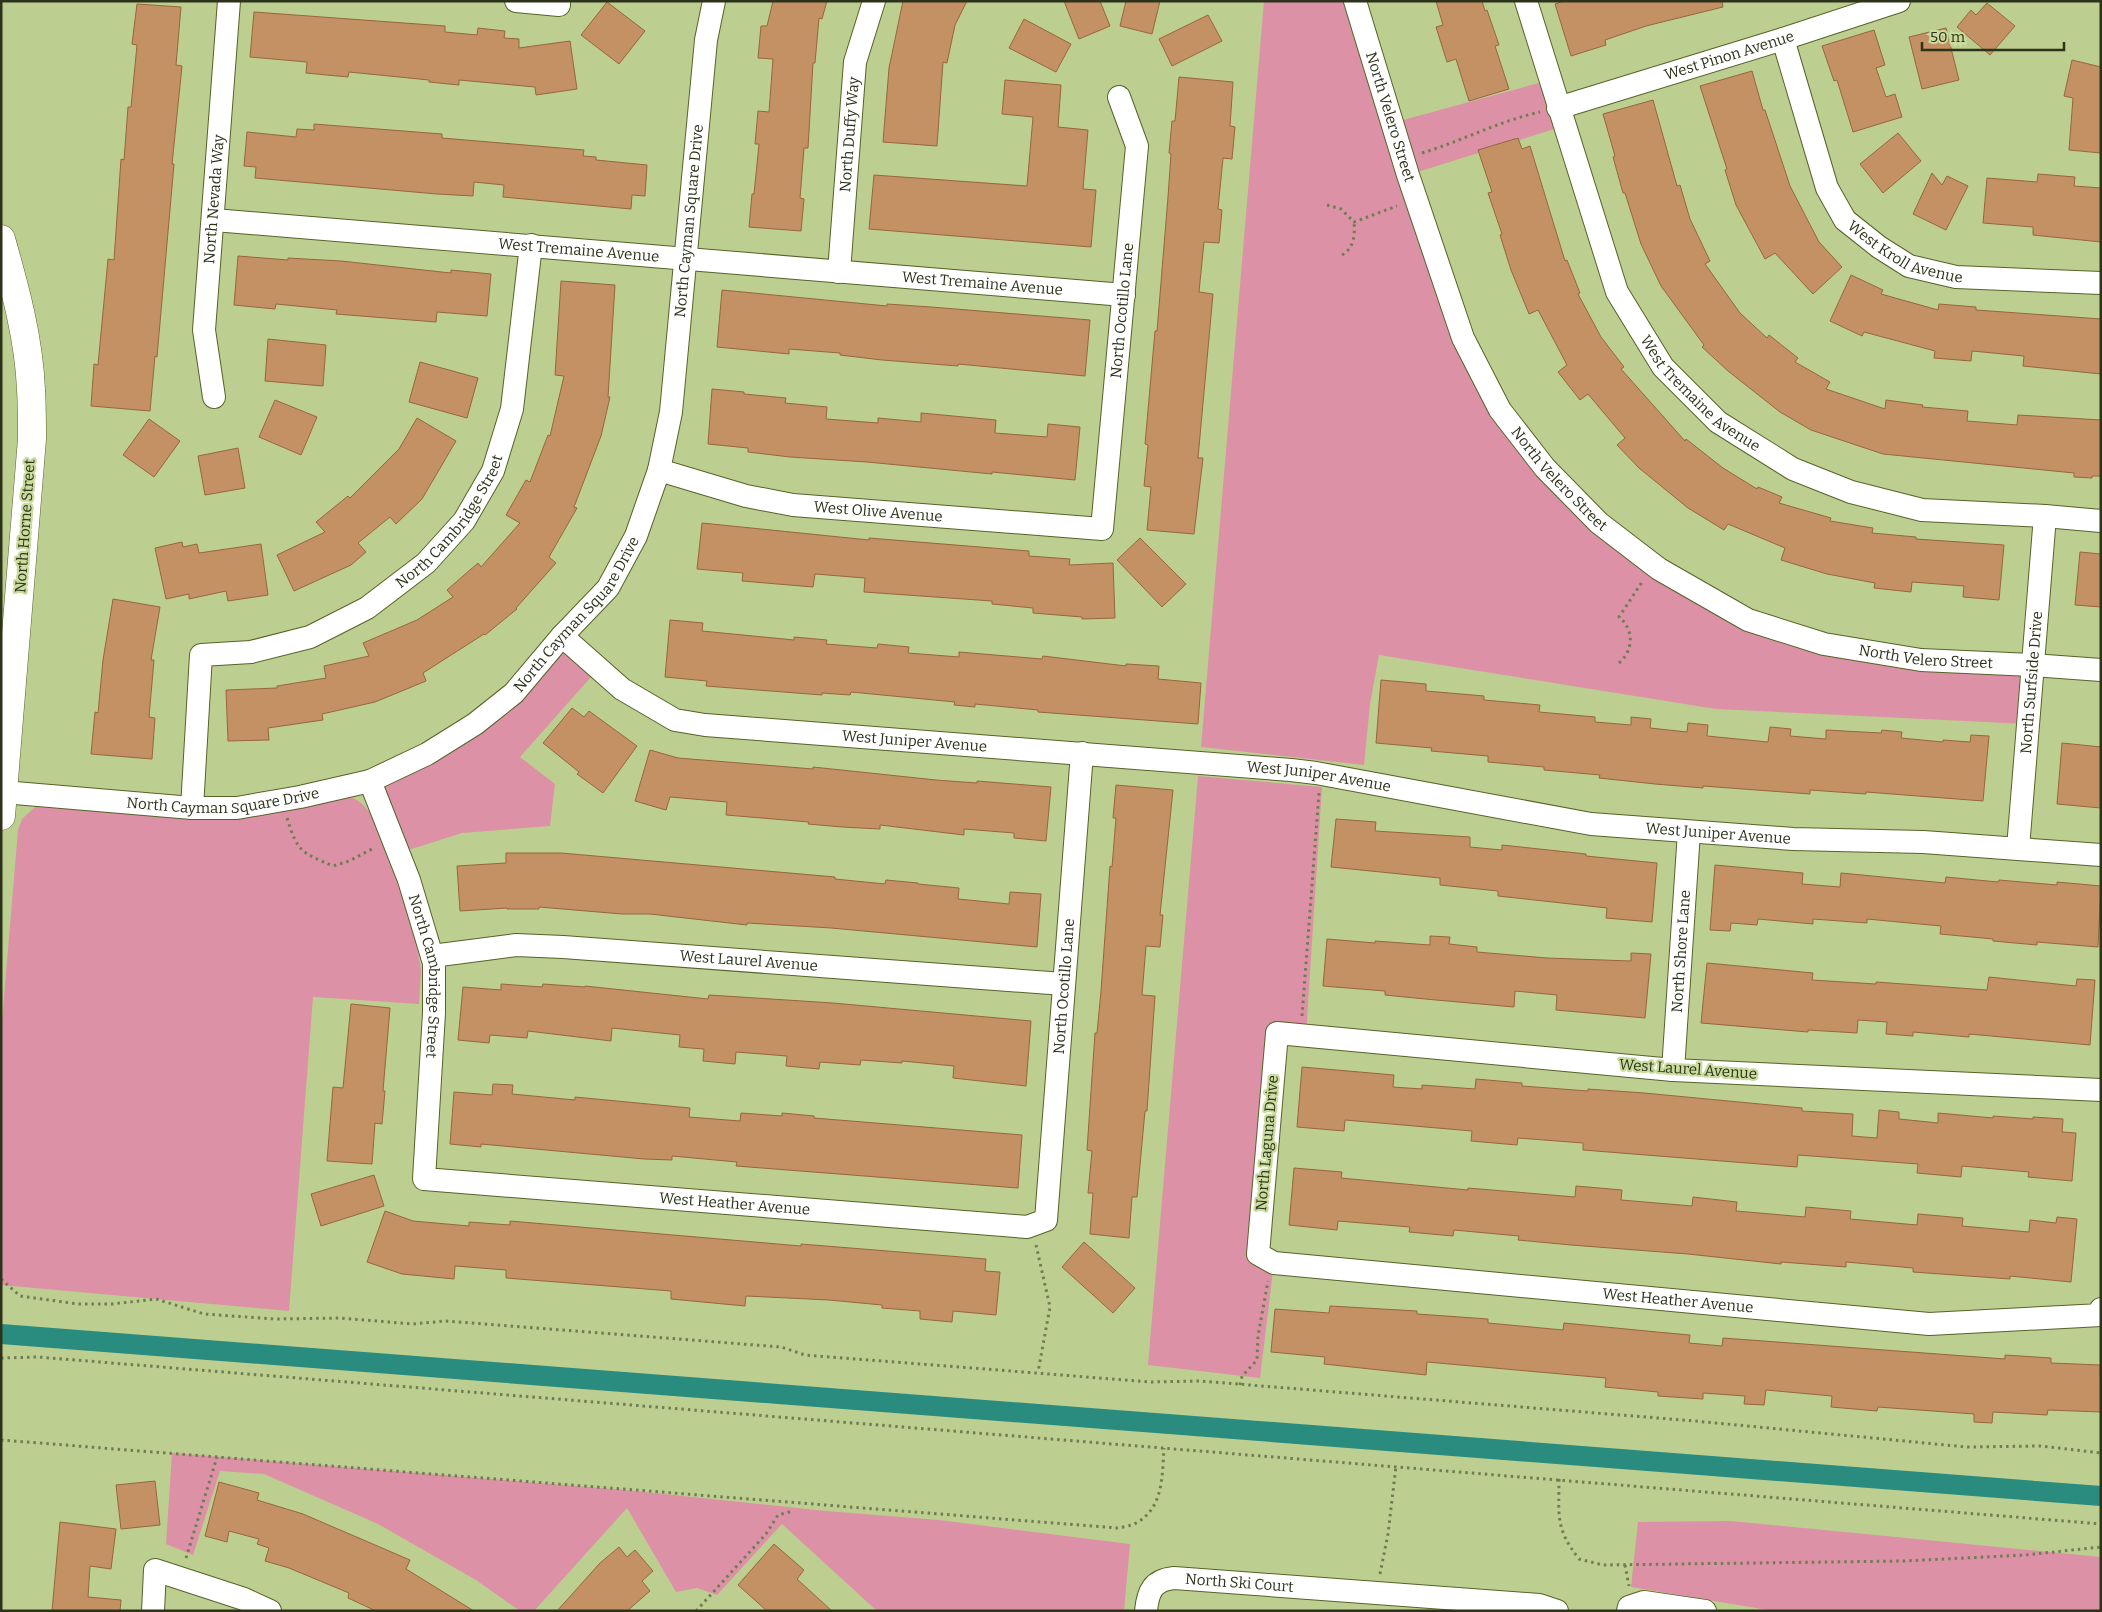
<svg xmlns="http://www.w3.org/2000/svg" width="2102" height="1612" viewBox="0 0 2102 1612" font-family="Bitter,serif">
	<rect width="100%" height="100%" fill="#bdcf90"/>
	<g fill="#dc91a6">
		<polygon points="1264,1 1355,1 1392,123 1550,80 1564,126 1408,175 1500,409 1654,565 1824,644 2032,665 2027,724 1716,709 1379,655 1370,704 1364,765 1201,747"/>
		<polygon points="562,636 599,668 520,757 555,784 550,826 462,833 399,853 370,781 427,754"/>
		<polygon points="1198,776 1322,787 1306,1035 1277,1033 1258,1254 1274,1263 1260,1378 1148,1365"/>
		<path d="M345,796C356,798 363,803 370,813L404,901L417,947L421,970L419,1004L313,997L289,1311L1,1285V1033L18,830L22,819L36,806Z"/>
		<polygon points="172,1453 625,1490 826,1511 939,1520 1130,1544 1124,1611 877,1611 782,1524 717,1595 697,1588 676,1592 627,1508 534,1611 520,1611 476,1580 378,1524 264,1474 220,1471 193,1555 166,1544"/>
		<polygon points="1731,1521 2101,1557 2101,1611 1774,1611 1631,1587 1638,1522"/>
	</g>
	<g fill="none" stroke-linecap="round" stroke-linejoin="round">
		<polyline stroke="#2a8c7e" stroke-width="20" points="1,1334 2101,1496"/>
	</g>
	<g fill="#c49165" stroke="#97663b">
		<polygon points="773,1 827,1 822,19 819,18 815,63 813,63 808,148 804,148 800,198 804,199 801,231 749,227 752,194 754,194 759,144 755,144 758,111 769,112 773,59 758,58 761,26 767,26"/>
		<polygon points="903,1 967,1 955,25 947,63 943,62 937,146 883,142 889,68"/>
		<polygon points="1064,1 1100,1 1110,26 1079,39"/>
		<polygon points="1126,1 1160,1 1152,34 1120,26"/>
		<polygon points="1436,1 1482,1 1485,11 1487,10 1499,45 1495,46 1509,89 1469,101 1456,59 1447,62 1436,27 1443,25"/>
		<polygon points="1564,1 1722,1 1723,7 1646,26 1605,40 1606,45 1571,56 1555,4"/>
		<polygon points="607,2 645,31 619,64 581,35"/>
		<polygon points="1987,3 2015,26 1990,55 1957,27 1971,10 1976,15"/>
		<polygon points="137,4 181,7 176,65 182,66 172,164 174,164 157,357 155,356 150,411 91,406 94,364 98,365 108,259 114,260 121,159 124,160 128,107 131,107 137,45 132,44"/>
		<polygon points="254,12 445,26 445,32 477,35 478,28 505,31 504,38 519,39 519,48 570,41 577,89 536,95 535,87 459,80 459,85 429,82 429,80 349,72 348,77 306,73 307,62 250,57"/>
		<polygon points="1208,15 1222,41 1172,66 1159,39"/>
		<polygon points="1024,19 1071,44 1056,72 1009,48"/>
		<polygon points="1946,28 1959,80 1922,89 1909,37"/>
		<polygon points="1874,30 1885,65 1876,68 1886,97 1895,94 1902,117 1853,132 1837,80 1834,81 1822,46"/>
		<polygon points="2072,60 2101,67 2101,153 2069,150 2073,98 2064,96"/>
		<polygon points="1752,71 1763,110 1765,110 1790,186 1819,242 1842,267 1813,294 1775,253 1765,259 1736,205 1725,170 1727,169 1700,86"/>
		<polygon points="1179,77 1233,82 1230,126 1235,127 1232,159 1223,158 1218,209 1222,210 1219,243 1204,242 1199,292 1213,294 1198,458 1203,458 1194,534 1147,530 1151,487 1144,486 1148,445 1145,444 1155,331 1157,331 1168,197 1171,154 1169,153 1172,121 1175,121"/>
		<polygon points="1005,80 1061,85 1058,127 1088,130 1083,189 1096,190 1091,247 869,229 874,175 1027,186 1033,117 1002,114"/>
		<polygon points="1653,100 1677,186 1680,185 1690,219 1710,261 1705,264 1740,313 1767,338 1769,335 1798,358 1795,362 1830,382 1826,389 1885,409 1886,400 1923,405 1922,407 1968,411 1967,421 2017,425 2018,415 2101,420 2101,476 2092,476 2092,478 2074,477 2074,473 1883,454 1811,430 1780,412 1728,371 1702,347 1704,345 1661,286 1641,244 1625,193 1623,193 1613,157 1615,156 1603,114"/>
		<polygon points="314,124 442,134 442,138 584,150 583,156 596,157 596,160 647,165 645,196 632,195 631,209 503,197 504,185 474,182 473,196 437,194 255,178 256,167 244,166 247,132 296,137 297,129 314,130"/>
		<polygon points="1898,133 1921,161 1883,193 1860,164"/>
		<polygon points="1518,138 1522,149 1530,146 1565,261 1567,260 1580,293 1578,294 1601,337 1624,367 1621,369 1685,441 1686,439 1723,468 1757,489 1758,487 1782,497 1779,503 1831,518 1830,521 1873,528 1872,533 1916,537 1916,539 2004,545 1999,600 1963,597 1964,586 1912,582 1911,592 1874,588 1875,583 1827,574 1781,560 1785,548 1728,524 1724,530 1688,508 1639,468 1617,445 1625,438 1588,394 1580,400 1558,372 1567,365 1538,310 1529,314 1511,270 1500,235 1502,234 1488,193 1492,192 1478,150"/>
		<polygon points="1932,173 1942,185 1947,176 1968,186 1946,230 1913,214"/>
		<polygon points="2038,174 2075,177 2074,186 2101,188 2101,242 2033,235 2033,227 1983,223 1987,178 2037,182"/>
		<polygon points="238,256 288,260 288,258 341,261 451,273 451,270 491,274 487,316 437,312 436,322 336,314 337,310 276,304 275,309 234,305"/>
		<polygon points="1851,275 1883,290 1881,294 1938,310 1939,304 1976,307 1976,310 2101,319 2101,374 2023,366 2024,356 1972,351 1971,361 1934,358 1935,351 1864,332 1862,336 1830,321"/>
		<polygon points="561,281 615,285 608,397 610,397 601,436 574,507 577,508 549,557 556,563 516,608 517,609 485,635 484,634 423,673 426,681 375,702 322,714 323,720 268,728 269,740 228,741 226,690 277,688 277,686 326,678 324,666 369,656 363,643 417,620 453,597 447,590 478,563 481,567 520,523 506,515 526,480 530,482 548,435 550,436 564,376 555,375"/>
		<polygon points="722,290 887,306 887,304 931,307 1090,320 1085,376 958,364 958,366 882,360 840,355 840,353 789,349 789,354 717,347"/>
		<polygon points="268,339 326,345 323,386 265,381"/>
		<polygon points="420,362 478,378 467,418 409,402"/>
		<polygon points="712,389 744,392 744,394 786,398 785,403 827,407 826,419 878,423 878,418 921,422 921,413 996,420 995,433 1047,437 1048,424 1080,427 1075,480 992,472 992,474 867,462 790,457 748,452 748,448 708,444"/>
		<polygon points="275,400 317,417 301,455 259,437"/>
		<polygon points="417,418 456,441 422,499 396,524 390,517 358,543 366,552 351,565 294,591 277,555 325,532 316,522 348,496 350,498 399,449"/>
		<polygon points="149,419 180,441 154,477 123,455"/>
		<polygon points="238,448 245,488 205,495 198,456"/>
		<polygon points="702,523 869,540 869,538 1029,551 1029,556 1070,559 1069,565 1113,563 1115,618 1082,619 1082,617 1033,613 1033,608 992,604 992,601 864,592 865,578 815,574 813,587 742,581 743,573 697,569"/>
		<polygon points="1140,538 1186,584 1162,607 1117,560"/>
		<polygon points="182,542 183,547 197,544 199,553 261,544 268,595 228,601 226,591 189,599 189,594 166,599 155,548"/>
		<polygon points="2080,552 2101,554 2101,607 2075,605"/>
		<polygon points="113,599 160,607 151,660 154,660 149,717 155,718 152,759 91,754 95,712 98,713 103,660"/>
		<polygon points="670,620 703,623 702,631 794,640 794,637 827,640 826,644 877,648 878,644 909,647 908,653 959,657 959,652 1042,659 1043,656 1126,666 1126,664 1159,666 1158,679 1201,683 1198,724 1038,712 1038,710 975,704 975,707 954,705 955,702 851,692 850,695 822,693 822,695 706,686 707,681 665,677"/>
		<polygon points="1381,680 1426,684 1426,691 1484,696 1484,700 1540,705 1539,712 1595,717 1595,722 1631,725 1631,717 1651,719 1650,728 1687,732 1688,723 1708,725 1707,736 1768,742 1770,727 1791,729 1790,736 1826,739 1826,730 1881,733 1882,730 1902,732 1901,738 1943,742 1943,740 1970,742 1971,735 1989,736 1983,801 1866,792 1866,794 1810,790 1810,794 1703,786 1703,788 1655,784 1599,778 1600,775 1544,770 1544,767 1488,762 1488,756 1431,751 1432,748 1376,743"/>
		<polygon points="572,708 584,717 589,711 637,746 603,793 577,774 579,772 543,743"/>
		<polygon points="2062,743 2101,747 2101,808 2057,804"/>
		<polygon points="650,750 678,758 813,769 813,767 936,780 977,783 977,781 1051,787 1046,841 1014,838 1014,833 964,829 964,835 880,825 880,829 842,827 808,824 809,822 726,815 727,802 670,797 666,810 635,801"/>
		<polygon points="1116,785 1173,790 1160,915 1163,915 1160,947 1146,946 1142,995 1155,996 1147,1111 1145,1111 1137,1197 1132,1197 1129,1238 1090,1234 1093,1193 1088,1193 1092,1151 1087,1150 1095,1033 1097,1033 1101,991 1110,866 1112,867 1116,818 1113,818"/>
		<polygon points="1336,819 1376,822 1375,831 1470,837 1470,847 1502,850 1502,845 1586,854 1586,856 1657,863 1652,922 1606,918 1607,908 1498,896 1498,891 1440,885 1440,878 1331,867"/>
		<polygon points="506,853 561,853 835,877 835,879 885,884 886,880 918,883 918,884 959,888 958,899 1009,904 1010,892 1041,894 1037,947 831,928 747,923 747,925 650,914 622,914 539,907 539,909 507,909 507,908 460,911 457,866 506,863"/>
		<polygon points="1715,865 1803,873 1802,884 1840,887 1841,873 1945,883 1946,877 1998,882 1999,880 2057,885 2057,882 2101,886 2098,947 2037,942 2037,945 1993,941 1993,939 1940,934 1941,926 1867,919 1867,923 1813,919 1813,924 1758,919 1757,925 1731,923 1730,931 1710,930"/>
		<polygon points="1430,936 1450,937 1449,944 1477,947 1477,952 1547,958 1631,961 1631,953 1651,954 1645,1018 1556,1010 1557,995 1515,991 1514,1007 1425,999 1385,995 1385,991 1323,986 1327,939 1375,943 1375,941 1430,945"/>
		<polygon points="1707,963 1813,973 1812,980 1876,984 1876,982 1987,990 1989,977 2076,986 2077,979 2095,980 2090,1045 1969,1034 1969,1037 1913,1032 1913,1036 1886,1034 1887,1022 1858,1020 1857,1033 1808,1030 1808,1032 1701,1023"/>
		<polygon points="501,984 542,987 543,984 585,987 585,986 708,999 709,995 833,1003 1031,1021 1026,1086 953,1078 954,1066 902,1061 902,1063 861,1060 860,1065 820,1062 819,1069 786,1066 787,1056 736,1052 735,1064 703,1061 704,1049 679,1047 680,1035 612,1028 611,1041 528,1031 527,1038 490,1035 489,1043 458,1040 463,987 501,990"/>
		<polygon points="351,1004 390,1008 383,1091 385,1091 382,1124 375,1123 372,1164 327,1161 333,1087 343,1088"/>
		<polygon points="1302,1067 1394,1075 1393,1087 1422,1089 1422,1085 1475,1089 1476,1079 1522,1083 1522,1086 1588,1091 1588,1089 1644,1093 1802,1108 1802,1111 1853,1114 1852,1136 1877,1138 1879,1110 1899,1112 1899,1119 1938,1123 1938,1113 1993,1118 1993,1116 2033,1119 2033,1117 2063,1119 2062,1132 2076,1133 2072,1181 2028,1177 2029,1172 1962,1166 1961,1177 1917,1173 1918,1164 1798,1155 1797,1167 1583,1150 1583,1143 1518,1138 1517,1145 1471,1141 1472,1131 1345,1120 1344,1131 1297,1127"/>
		<polygon points="493,1084 513,1085 512,1094 575,1100 575,1097 690,1108 689,1117 740,1121 741,1113 782,1116 782,1113 814,1116 814,1118 1022,1135 1018,1188 736,1166 737,1162 672,1156 672,1160 644,1159 481,1144 481,1147 450,1144 454,1092 492,1095"/>
		<polygon points="1294,1168 1342,1172 1341,1178 1468,1190 1468,1188 1575,1197 1576,1186 1622,1190 1621,1200 1692,1206 1693,1197 1737,1202 1736,1211 1805,1217 1806,1207 1851,1211 1850,1219 1917,1225 1918,1214 1963,1218 1962,1226 2029,1232 2030,1220 2056,1223 2057,1217 2077,1219 2071,1282 2010,1276 2010,1279 1913,1272 1913,1268 1846,1262 1846,1267 1781,1262 1781,1264 1688,1254 1571,1245 1518,1240 1519,1236 1454,1230 1453,1236 1409,1232 1410,1227 1338,1221 1337,1230 1289,1225"/>
		<polygon points="374,1175 384,1206 321,1226 311,1194"/>
		<polygon points="385,1211 413,1221 469,1226 469,1222 510,1225 510,1221 801,1246 801,1244 986,1259 985,1271 1000,1272 996,1315 953,1311 952,1322 920,1319 920,1311 882,1308 882,1305 829,1300 746,1296 745,1306 671,1299 671,1291 506,1278 506,1270 455,1266 454,1279 402,1274 367,1262"/>
		<polygon points="1084,1242 1135,1288 1113,1313 1062,1267"/>
		<polygon points="1330,1306 1417,1311 1417,1314 1488,1319 1488,1323 1563,1330 1564,1323 1657,1332 1690,1335 1689,1343 1722,1346 1723,1338 2005,1359 2005,1355 2051,1358 2051,1363 2100,1365 2101,1412 2048,1410 2047,1415 1993,1412 1992,1423 1974,1422 1974,1414 1878,1407 1877,1411 1831,1407 1832,1396 1766,1390 1764,1405 1744,1404 1745,1396 1703,1393 1703,1399 1658,1396 1658,1392 1605,1387 1606,1378 1427,1362 1426,1375 1324,1364 1325,1357 1271,1352 1275,1309 1329,1313"/>
		<polygon points="155,1481 160,1525 121,1529 116,1485"/>
		<polygon points="219,1482 259,1493 257,1500 303,1514 410,1560 406,1569 474,1611 376,1611 348,1598 349,1593 289,1568 265,1561 269,1548 257,1544 259,1539 229,1531 227,1542 205,1536"/>
		<polygon points="60,1522 116,1529 111,1569 90,1566 88,1597 121,1600 120,1611 52,1611"/>
		<polygon points="774,1544 804,1570 797,1579 832,1611 767,1611 738,1585"/>
		<polygon points="619,1547 627,1557 635,1550 653,1571 642,1581 650,1591 627,1611 557,1611 600,1563"/>
	</g>
	<g fill="none" stroke-linecap="round" stroke-linejoin="round">
		<g stroke="#556328" stroke-width="24">
			<g id="minor">
				<polyline points="516,1 559,5 559,1"/>
				<path id="s1" d="M1355,1L1408,175L1463,338L1500,410L1545,468L1599,523L1659,569L1748,620L1824,644L1921,660L2032,665L2101,670"/>
				<path id="s2" d="M1526,1L1617,292L1663,367L1718,422L1793,469L1851,492L1922,510L2045,516L2101,521"/>
				<path id="s3" d="M1783,39L1827,188L1845,220L1879,247L1909,266L1956,277L2101,283"/>
				<path id="s4" d="M1558,108L1783,39L1899,1"/>
				<path id="s5" d="M214,220L1124,295"/>
				<path id="s6" d="M839,272L855,62L874,1"/>
				<path id="s7" d="M214,397L204,330L229,1"/>
				<path id="s8" d="M659,470L746,496L793,505L1102,529L1137,146L1119,97"/>
				<path id="s9" d="M562,636L622,689L675,720L705,725L1291,770L1316,773L1591,824L1793,839L1923,842L2101,855"/>
				<path id="s10" d="M370,781L409,880L434,963V1013L424,1179L1027,1227L1046,1220L1082,753"/>
				<path id="s11" d="M3,792L192,808H237L300,797L370,781L427,754L475,724L514,693L562,636L608,588L636,536L659,470L671,412L706,40L714,1"/>
				<path id="s12" d="M192,808L201,655L251,652L310,637L367,608L426,563L464,521L493,471L512,409L531,245"/>
				<path id="s13" d="M2018,848L2045,516"/>
				<path id="s14" d="M432,956L516,945L563,947L1064,984"/>
				<path id="s15" d="M1673,1070L1689,832"/>
				<path id="s16" d="M2101,1090L1673,1070L1277,1033L1258,1254L1274,1263L1929,1324L2101,1315V1309"/>
				<polyline points="153,1611 155,1570 244,1599 270,1611"/>
				<path id="s17" d="M1146,1611C1148,1591 1153,1580 1174,1578L1539,1605L1557,1611"/>
				<polyline points="1628,1611 1629,1607 1644,1602 1705,1611"/>
			</g>
		</g>
		<g stroke="#556328" stroke-width="29">
			<path id="tertiary" d="M1,239C15,288 29,339 31,390C32,406 32,423 32,439L1,816"/>
		</g>
		<g stroke="#707d52" stroke-width="3" stroke-dasharray="2.5 4" stroke-linecap="butt">
			<path d="M1422,153C1462,141 1499,121 1540,112"/>
			<polyline points="1327,205 1341,209 1354,222 1397,206"/>
			<path d="M1342,255C1354,248 1355,235 1354,222"/>
			<path d="M1619,663C1634,650 1634,629 1619,617L1642,582"/>
			<path d="M287,818C298,853 301,852 333,866L349,861L374,848"/>
			<polyline points="1302,1016 1319,793"/>
			<polyline points="1036,1245 1050,1307 1038,1372"/>
			<polyline points="1,1279 20,1296 78,1304 112,1304 156,1299 204,1314 275,1319 340,1318 413,1324 445,1321 781,1347 805,1355 1151,1382 1200,1381 1695,1421 1967,1447 2040,1446 2101,1453"/>
			<polyline points="1,1358 38,1357 2101,1524"/>
			<polyline points="1240,1385 1242,1376 1257,1360 1258,1336 1268,1281"/>
			<path d="M1,1440L1117,1528C1123,1527 1131,1526 1136,1523C1164,1508 1162,1475 1164,1448"/>
			<path d="M1559,1479C1559,1516 1555,1528 1579,1559L1603,1565L1904,1561L2025,1555L2101,1547"/>
			<polyline points="186,1558 217,1457"/>
			<polyline points="1625,1565 1629,1586"/>
			<polyline points="1380,1574 1388,1534 1396,1466"/>
			<polyline points="696,1611 766,1534 778,1515 793,1511"/>
		</g>
		<use href="#minor" stroke="#fff" stroke-width="22"/>
		<use href="#tertiary" stroke="#fff" stroke-width="28"/>
	</g>
	<g text-anchor="middle" dominant-baseline="central" stroke-width="4.5" stroke-linejoin="round" paint-order="stroke">
		<g font-size="15" fill="#2c331a" stroke="#cadc9d">
			<text stroke="none"><textPath href="#s4" startOffset="179">West Pinon Avenue</textPath></text>
			<text stroke="none"><textPath href="#s1" startOffset="121">North Velero Street</textPath></text>
			<text stroke="none"><textPath href="#s6" startOffset="138">North Duffy Way</textPath></text>
			<text stroke="none"><textPath href="#s7" startOffset="199">North Nevada Way</textPath></text>
			<text stroke="none"><textPath href="#s11" startOffset="1061">North Cayman Square Drive</textPath></text>
			<text stroke="none"><textPath href="#s3" startOffset="262">West Kroll Avenue</textPath></text>
			<text stroke="none"><textPath href="#s5" startOffset="366">West Tremaine Avenue</textPath></text>
			<text stroke="none"><textPath href="#s5" startOffset="771">West Tremaine Avenue</textPath></text>
			<text stroke="none"><textPath href="#s8" startOffset="668">North Ocotillo Lane</textPath></text>
			<text stroke="none"><textPath href="#s2" startOffset="438">West Tremaine Avenue</textPath></text>
			<text stroke="none"><textPath href="#s1" startOffset="526">North Velero Street</textPath></text>
			<text stroke="none"><textPath href="#s8" startOffset="224">West Olive Avenue</textPath></text>
			<text stroke="none"><textPath href="#s12" startOffset="450">North Cambridge Street</textPath></text>
			<text transform="translate(25 526) rotate(-86)">North Horne Street</text>
			<text stroke="none"><textPath href="#s11" startOffset="641">North Cayman Square Drive</textPath></text>
			<text stroke="none"><textPath href="#s1" startOffset="946">North Velero Street</textPath></text>
			<text stroke="none"><textPath href="#s13" startOffset="166">North Surfside Drive</textPath></text>
			<text stroke="none"><textPath href="#s9" startOffset="382">West Juniper Avenue</textPath></text>
			<text stroke="none"><textPath href="#s9" startOffset="788">West Juniper Avenue</textPath></text>
			<text stroke="none"><textPath href="#s11" startOffset="221">North Cayman Square Drive</textPath></text>
			<text stroke="none"><textPath href="#s9" startOffset="1192">West Juniper Avenue</textPath></text>
			<text stroke="none"><textPath href="#s15" startOffset="119">North Shore Lane</textPath></text>
			<text stroke="none"><textPath href="#s14" startOffset="318">West Laurel Avenue</textPath></text>
			<text stroke="none"><textPath href="#s10" startOffset="205">North Cambridge Street</textPath></text>
			<text stroke="none"><textPath href="#s10" startOffset="1269">North Ocotillo Lane</textPath></text>
			<text transform="translate(1688 1069) rotate(4)">West Laurel Avenue</text>
			<text transform="translate(1267 1143) rotate(-85)">North Laguna Drive</text>
			<text stroke="none"><textPath href="#s10" startOffset="721">West Heather Avenue</textPath></text>
			<text stroke="none"><textPath href="#s16" startOffset="1472">West Heather Avenue</textPath></text>
			<text stroke="none"><textPath href="#s17" startOffset="114">North Ski Court</textPath></text>
		</g>
	</g>
	<rect width="2102" height="1612" fill="none" stroke="#2c331a" stroke-width="5"/>
	<path d="M1922 42v8h142v-8" fill="none" stroke="#2c331a" stroke-width="2.5"/>
	<text x="1930" y="42" font-size="15" fill="#2c331a" stroke="#cadc9d" stroke-width="4" paint-order="stroke">50 m</text>
</svg>
